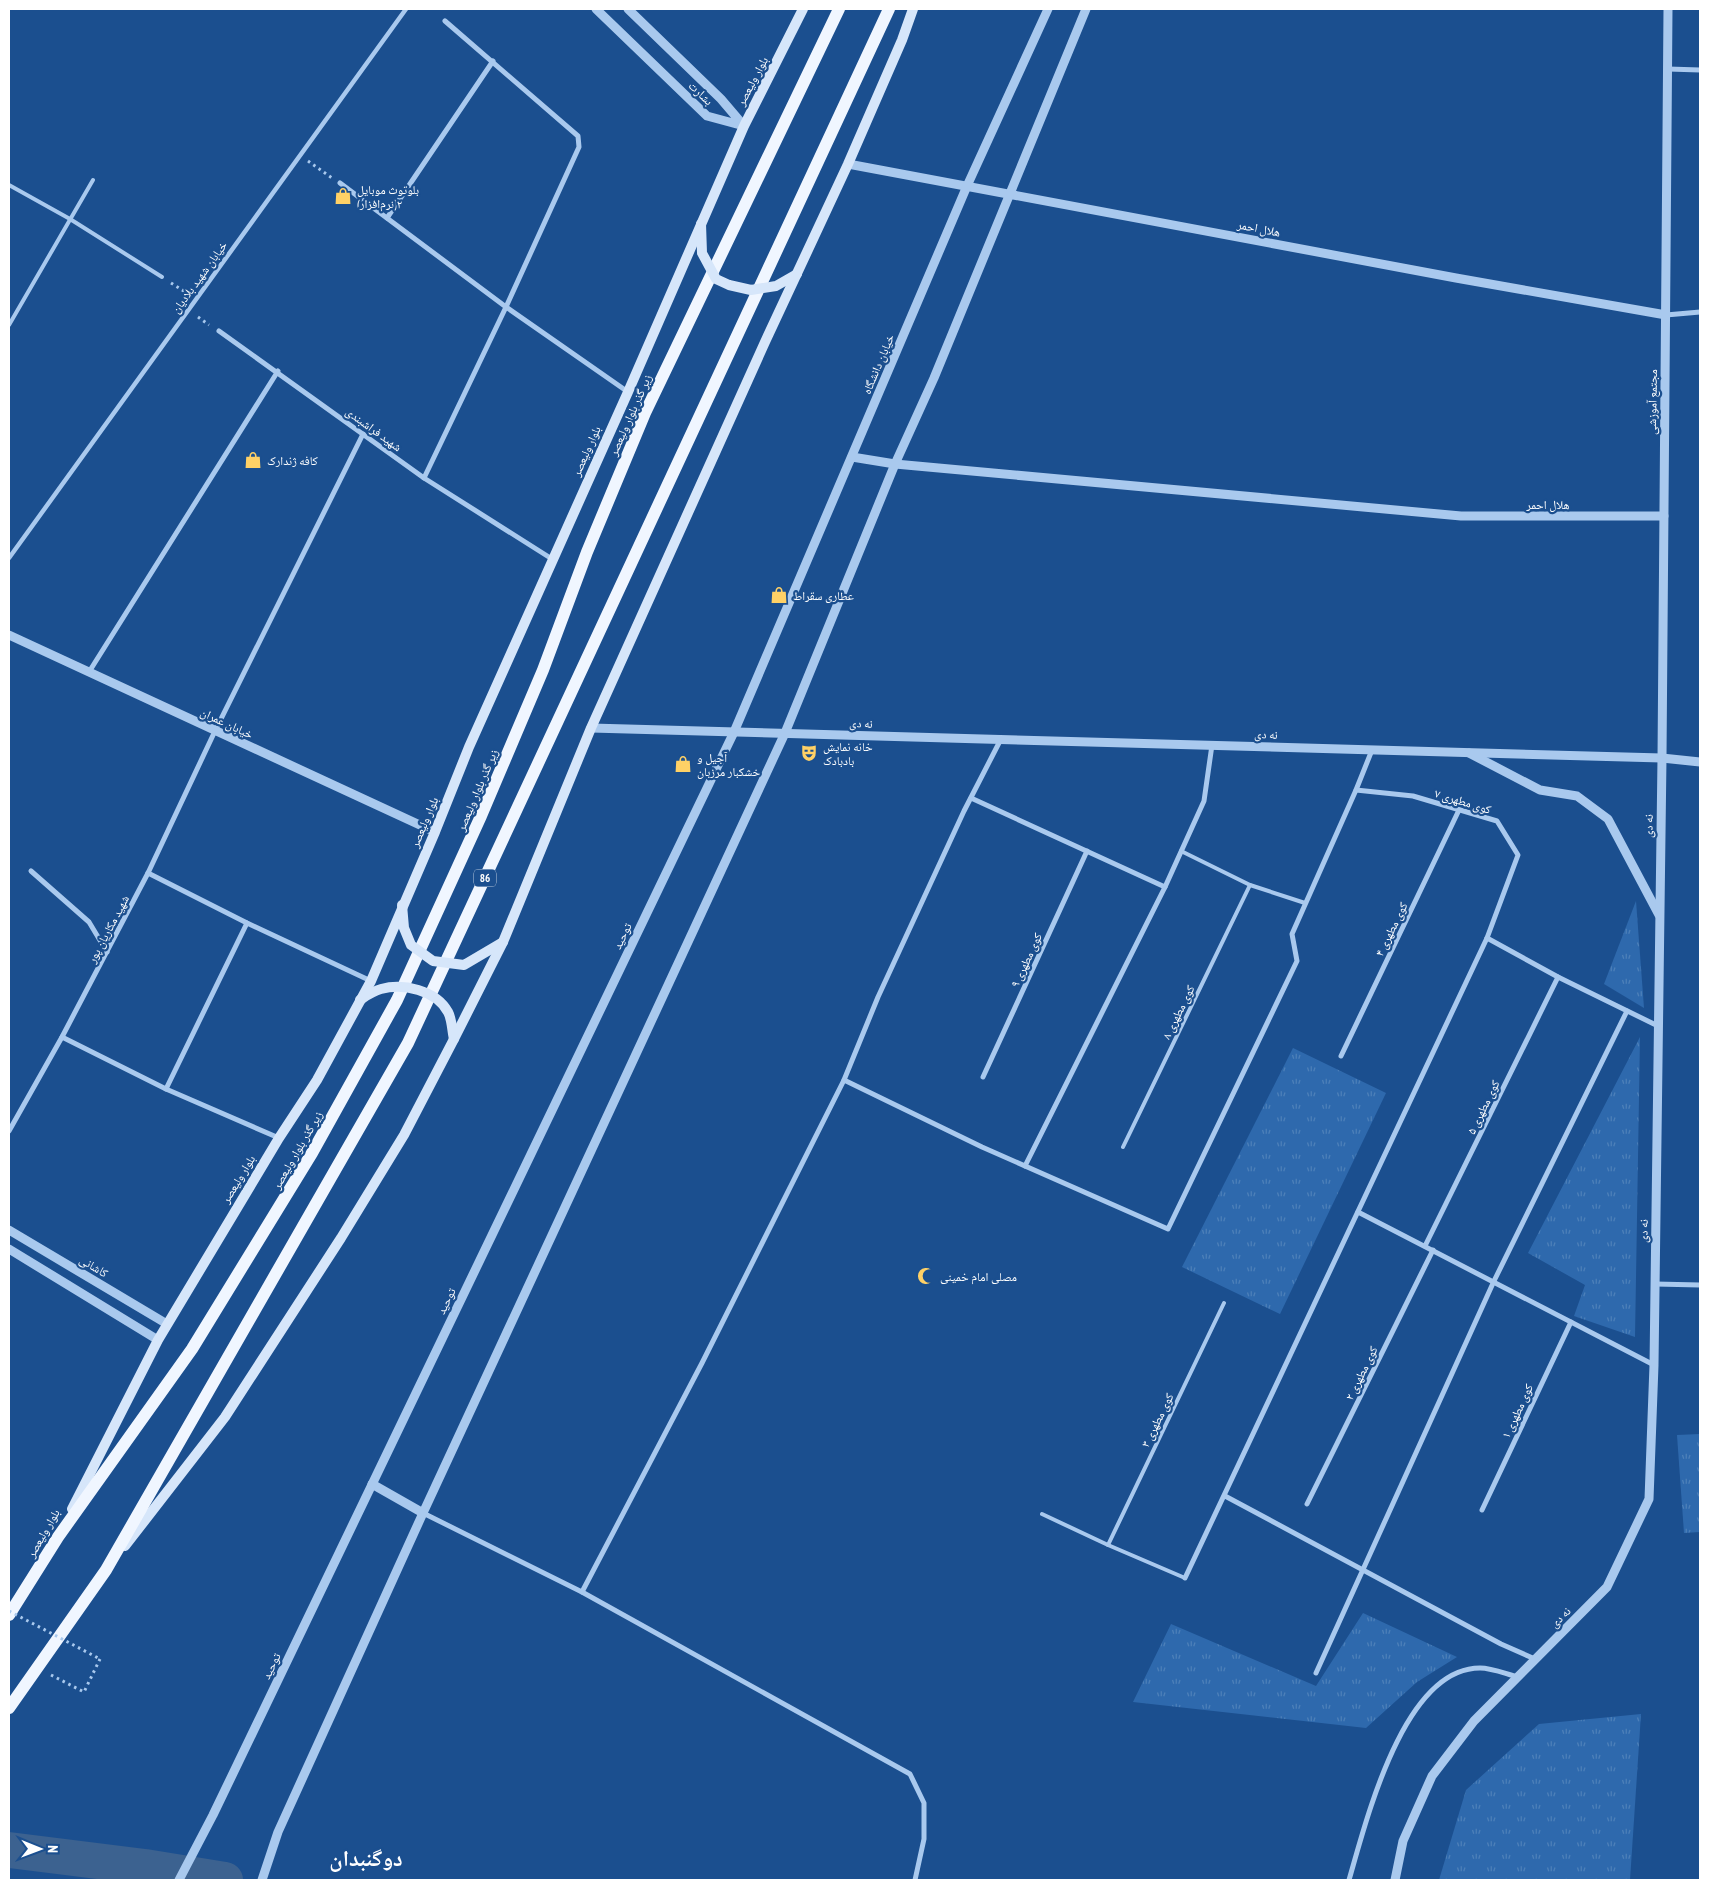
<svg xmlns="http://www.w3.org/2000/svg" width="1709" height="1889" viewBox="0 0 1709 1889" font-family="'PT Sans Narrow','Noto Naskh Arabic',sans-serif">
	<defs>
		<pattern id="park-tufts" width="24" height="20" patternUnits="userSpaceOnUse" patternTransform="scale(1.25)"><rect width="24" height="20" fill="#2e69ad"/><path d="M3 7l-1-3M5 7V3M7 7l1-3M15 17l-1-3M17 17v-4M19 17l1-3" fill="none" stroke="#4d80b9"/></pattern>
	</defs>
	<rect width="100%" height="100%" fill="#1b4f8f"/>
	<g fill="url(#park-tufts)">
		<polygon points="1636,901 1644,1008 1604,984"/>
		<polygon points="1640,1037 1635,1337 1574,1316 1585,1285 1528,1253"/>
		<polygon points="1293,1048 1386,1093 1280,1314 1182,1267"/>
		<polygon points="1700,1434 1700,1532 1684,1533 1677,1435"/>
		<polygon points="1363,1613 1457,1657 1417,1682 1366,1728 1133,1702 1171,1624 1316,1686"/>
		<polygon points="1641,1714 1630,1880 1439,1880 1466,1790 1539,1724"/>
	</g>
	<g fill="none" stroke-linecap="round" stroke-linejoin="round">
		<polyline stroke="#3c6290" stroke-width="36" points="9,1850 145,1867 225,1880"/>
		<g stroke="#a9c9ee" stroke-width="3" stroke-dasharray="2.5 4" stroke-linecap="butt">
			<polyline points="308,161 332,178"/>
			<polyline points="171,283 187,293"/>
			<polyline points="198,317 209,325"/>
			<polyline points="51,1675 84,1692 100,1659"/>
		</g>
		<g stroke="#a9c9ee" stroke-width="4">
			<polyline points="9,185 70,219 162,277"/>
			<polyline points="9,325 93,180"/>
			<polyline points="1181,851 1250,885 1305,903"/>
			<polyline points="1123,1147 1250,885"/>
			<polyline points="1042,1514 1108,1545 1185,1578"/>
			<polyline points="1108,1545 1224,1303"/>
		</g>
		<polyline stroke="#a9c9ee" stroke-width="4.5" points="9,558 406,9"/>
		<g stroke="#a9c9ee" stroke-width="5">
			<polyline points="1668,69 1700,70"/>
			<polyline points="340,183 506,307 628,392"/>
			<polyline points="387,218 493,61"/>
			<polyline points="1666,315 1700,312"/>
			<polyline points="219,331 424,478 552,559"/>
			<polyline points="424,478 506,307 579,147 578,136 445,21"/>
			<polyline points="89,672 278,371"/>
			<polyline points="971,798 1165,887"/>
			<polyline points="31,871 89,922 107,952"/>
			<polyline points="148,873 247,923 371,981"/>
			<polyline points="1487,938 1558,977 1658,1026"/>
			<polyline points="62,1037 166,1089 279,1138"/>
			<polyline points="1341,1056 1459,810"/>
			<polyline points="983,1077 1087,851"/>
			<polyline points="844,1080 982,1147 1168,1229 1297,961 1292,934 1356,790 1372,750"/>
			<polyline points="166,1089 247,923"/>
			<polyline points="9,1131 62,1037 148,873 215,731 363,434"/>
			<polyline points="1025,1166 1165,887 1204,801 1212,745"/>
			<polyline points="1358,1212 1654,1365"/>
			<polyline points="1425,1246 1558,977"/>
			<polyline points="1655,1284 1700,1285"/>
			<polyline points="1225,1496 1501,1644 1535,1659"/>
			<polyline points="1307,1504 1433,1250"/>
			<polyline points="1482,1510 1571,1322"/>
			<polyline points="423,1513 582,1592 910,1774 924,1803 924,1839 915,1880"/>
			<polyline points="1185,1578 1487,938 1518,855 1497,821 1413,796 1356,790"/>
			<polyline points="582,1592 702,1363 844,1080 878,997 964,811 1001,739"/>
			<polyline points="1316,1673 1494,1281 1627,1011"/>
			<path d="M1349,1880C1366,1822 1403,1668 1480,1668C1492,1668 1506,1674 1518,1677"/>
		</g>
		<g stroke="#a9c9ee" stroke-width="9">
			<polyline points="596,9 707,116 744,126 721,99 628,9"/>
			<polyline points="848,164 1456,278 1666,315"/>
			<polyline points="852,457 895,464 1461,516 1664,516"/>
			<polyline points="9,635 435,832"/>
			<polyline points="591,728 1662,758 1700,762"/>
			<polyline points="1469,753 1540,790 1577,796 1608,819 1659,915"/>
			<polyline points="9,1230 167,1324"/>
			<polyline points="9,1249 158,1340"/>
			<polyline points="372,1484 423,1513"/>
			<polyline points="179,1880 213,1815 734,732 967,186 1048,9"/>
			<polyline points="262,1880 278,1832 423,1513 785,733 895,464 934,378 1086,9"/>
			<polyline points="1395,1880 1403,1841 1432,1776 1474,1721 1607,1587 1649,1499 1654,1365 1662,758 1668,9"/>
		</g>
		<g stroke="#d6e6fa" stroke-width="10">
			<polyline points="72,1509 158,1340 279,1138 317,1080 371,981 435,832 469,747 628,392 744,126 803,9"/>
			<polyline points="125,1546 225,1417 341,1238 404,1135 454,1039 503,942 591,728 765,342 848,164 902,40 913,9"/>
		</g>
		<g stroke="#f0f6ff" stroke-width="12">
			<polyline points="9,1615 58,1537 192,1349 312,1153 397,1000 481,816 543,670 587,552 645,413 839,9"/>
			<polyline points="9,1708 106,1570 408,1043 889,9"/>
		</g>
		<polyline stroke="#a9c9ee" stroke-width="3" stroke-dasharray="2.5 4" stroke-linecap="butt" points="9,1611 100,1659"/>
		<g stroke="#d6e6fa" stroke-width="10">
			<polyline points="701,224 702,253 716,279 729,285 751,290 776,286 797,274"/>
			<polyline points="402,905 404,928 411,945 433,961 464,965 503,942"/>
			<path d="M360,1000C366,996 373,991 381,989C403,983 436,990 448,1012C452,1019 452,1031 454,1039"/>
		</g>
	</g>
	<defs>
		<g id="shop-bare" transform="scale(1.35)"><path d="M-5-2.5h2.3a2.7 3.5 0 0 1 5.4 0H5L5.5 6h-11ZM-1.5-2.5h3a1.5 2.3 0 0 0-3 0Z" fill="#ffd166" stroke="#1b4f8f" stroke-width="2.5" paint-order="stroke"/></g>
		<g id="theatre-bare" transform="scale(1.35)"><path d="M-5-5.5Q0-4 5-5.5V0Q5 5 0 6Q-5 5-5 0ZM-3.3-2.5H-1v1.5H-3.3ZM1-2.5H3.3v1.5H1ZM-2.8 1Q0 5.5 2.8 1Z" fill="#ffd166" stroke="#1b4f8f" stroke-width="2.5" paint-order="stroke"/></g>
		<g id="mosque-bare" transform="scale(1.35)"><path d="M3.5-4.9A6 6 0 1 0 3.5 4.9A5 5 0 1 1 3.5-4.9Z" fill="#ffd166" stroke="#1b4f8f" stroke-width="2.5" paint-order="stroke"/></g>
	</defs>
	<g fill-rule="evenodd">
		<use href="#shop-bare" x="343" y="196"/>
		<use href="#shop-bare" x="253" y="460"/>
		<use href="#shop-bare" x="779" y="595"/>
		<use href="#theatre-bare" x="809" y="753"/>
		<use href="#shop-bare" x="683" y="764"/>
		<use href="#mosque-bare" x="926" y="1276"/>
	</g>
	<g text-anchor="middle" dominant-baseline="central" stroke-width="4.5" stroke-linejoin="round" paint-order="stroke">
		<rect fill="#1b4f8f" stroke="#bbcadd" stroke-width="1" x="474" y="869.5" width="22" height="17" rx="4"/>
		<g font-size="11" font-weight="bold" fill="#fff">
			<text x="485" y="878">86</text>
		</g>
		<g font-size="12" fill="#fff" stroke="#1b4f8f">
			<text transform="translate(752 81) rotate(-62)">بلوار ولیعصر</text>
			<text transform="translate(701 93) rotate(44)">بشارت</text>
			<text transform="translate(1259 228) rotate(11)">هلال احمر</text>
			<text transform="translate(199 277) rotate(-54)">خیابان شهید بلادیان</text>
			<text transform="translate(878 364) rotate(-67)">خیابان دانشگاه</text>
			<text transform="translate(1652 402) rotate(-89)">مجتمع آموزشی</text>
			<text transform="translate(630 415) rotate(-66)">زیر گذر بلوار ولیعصر</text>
			<text transform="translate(374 429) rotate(36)">شهید فراشبندی</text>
			<text transform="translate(586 451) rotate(-66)">بلوار ولیعصر</text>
			<text x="1548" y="504">هلال احمر</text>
			<text transform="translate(227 723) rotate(25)">خیابان عمران</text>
			<text transform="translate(861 723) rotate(2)">نه دی</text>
			<text transform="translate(1266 734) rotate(2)">نه دی</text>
			<text transform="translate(477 790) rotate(-67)">زیر گذر بلوار ولیعصر</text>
			<text transform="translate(1463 801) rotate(17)">کوی مطهری ۷</text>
			<text transform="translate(424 822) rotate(-67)">بلوار ولیعصر</text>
			<text transform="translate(1648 826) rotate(-89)">نه دی</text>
			<text transform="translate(108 929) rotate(-62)">شهید مکاریان پور</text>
			<text transform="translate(1391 929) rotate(-64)">کوی مطهری ۴</text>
			<text transform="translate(622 936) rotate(-64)">توحید</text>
			<text transform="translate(1026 960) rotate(-65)">کوی مطهری ۹</text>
			<text transform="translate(1178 1012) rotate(-64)">کوی مطهری ۸</text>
			<text transform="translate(1483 1107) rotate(-64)">کوی مطهری ۵</text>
			<text transform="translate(297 1150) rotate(-60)">زیر گذر بلوار ولیعصر</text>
			<text transform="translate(238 1179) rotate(-59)">بلوار ولیعصر</text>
			<text transform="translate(1643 1231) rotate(-89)">نه دی</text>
			<text transform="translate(94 1266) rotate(31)">کاشانی</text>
			<text transform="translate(446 1301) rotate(-64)">توحید</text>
			<text transform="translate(1361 1373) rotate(-64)">کوی مطهری ۲</text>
			<text transform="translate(1517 1411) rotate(-65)">کوی مطهری ۱</text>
			<text transform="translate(1157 1420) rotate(-64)">کوی مطهری ۳</text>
			<text transform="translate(43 1533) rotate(-60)">بلوار ولیعصر</text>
			<text transform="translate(1560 1617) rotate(-45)">نه دی</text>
			<text transform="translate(271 1666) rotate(-64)">توحید</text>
		</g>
		<g font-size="12" fill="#fff" stroke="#1b4f8f" text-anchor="start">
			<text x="357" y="189">بلوتوث موبایل<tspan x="357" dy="14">(نرم‌افزار)۲</tspan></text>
			<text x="267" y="460">کافه ژندارک</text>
			<text x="793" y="595">عطاری سقراط</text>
			<text x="823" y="746">خانه نمایش<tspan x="823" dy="14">بادبادک</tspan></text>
			<text x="697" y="757">آجیل و<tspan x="697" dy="14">خشکبار مرزبان</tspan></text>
			<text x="940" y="1276">مصلی امام خمینی</text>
		</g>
		<g font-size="22" font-weight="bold" fill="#fff" stroke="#1b4f8f">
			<text x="366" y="1858">دوگنبدان</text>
		</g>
	</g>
	<rect width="1709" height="1889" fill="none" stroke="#ffffff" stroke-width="20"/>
	<g transform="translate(40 1849) rotate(91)" stroke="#1b4f8f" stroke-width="4" paint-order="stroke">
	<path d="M0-4L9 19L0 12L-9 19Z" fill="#ffffff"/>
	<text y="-8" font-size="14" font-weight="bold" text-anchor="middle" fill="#ffffff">N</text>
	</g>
</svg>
